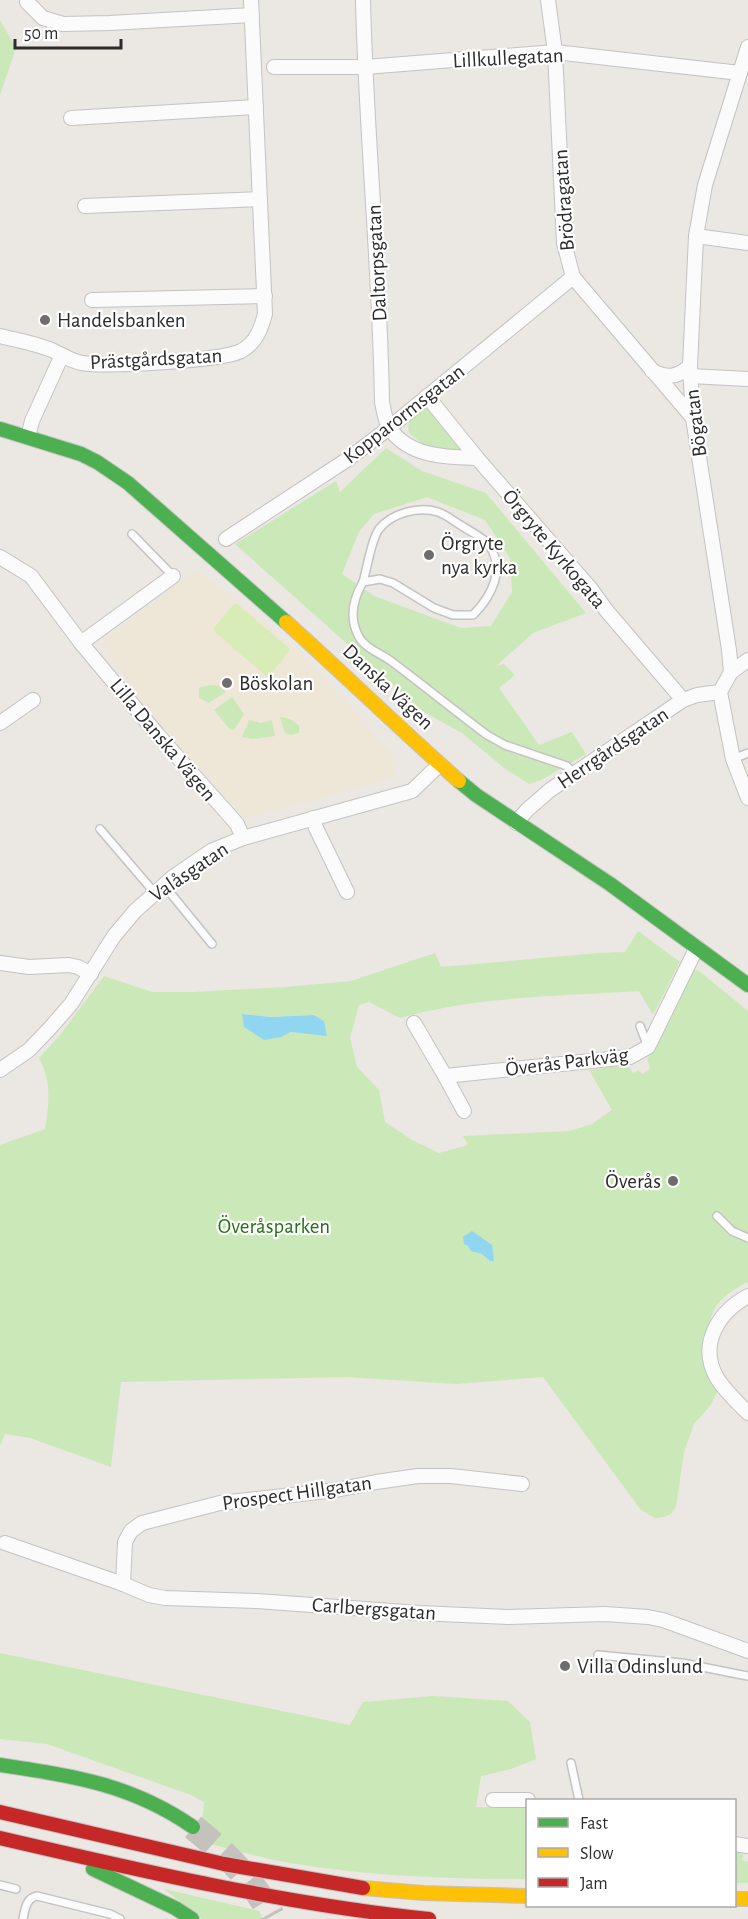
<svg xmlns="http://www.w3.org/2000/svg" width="748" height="1919" viewBox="0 0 748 1919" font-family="'Alegreya Sans',sans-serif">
	<rect width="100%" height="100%" fill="#ebe7e2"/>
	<polygon fill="#eee6d6" points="196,570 254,614 302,656 345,700 392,755 396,777 315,800 244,818 141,703 102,642"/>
	<g fill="#cbe8b9" fill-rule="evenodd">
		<polygon points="0,20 16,48 0,95"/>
		<path d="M427,405L462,449L460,452L424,445L409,433C406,417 416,413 427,405Z"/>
		<path d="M386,448L422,471L486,493L586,613L533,633L496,666L504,664L515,675L499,688L539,745L572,732L586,754L541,780L529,784L504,768L462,733L424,712L235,544L336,481L340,492ZM427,497L485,520L510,558L512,592L491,626L461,628L374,596L342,574L359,532L374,514Z"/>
		<polygon points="210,685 217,685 226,692 209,703 199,698 199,688"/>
		<polygon points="232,697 244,714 234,730 229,728 214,710"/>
		<path d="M280,717C289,718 293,720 299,726V733L291,735L285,733Z"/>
		<polygon points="249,720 261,723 272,720 275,736 252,739 242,737"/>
		<path d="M638,931L680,962L653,1015L639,991C560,996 477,996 400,1018L369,1002L359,1005L350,1038L357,1067L379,1090L385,1122L412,1140L439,1153L468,1145L463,1136L569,1131L592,1124L612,1110L589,1070L627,1065L633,1073L638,1070L642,1074L650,1069L647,1059L657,1045L693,969L699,971L748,1011V1282C694,1307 709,1339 721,1385L710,1406L694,1424L684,1452L676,1507L671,1514L663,1517L655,1518L641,1510L543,1377L456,1384L347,1377L121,1382L111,1467L30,1438L5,1434L0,1446V1145L45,1129C49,1103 52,1082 39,1058L60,1035L104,976L152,992H193L285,987L351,981L435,953L441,967L599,953L625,952ZM243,1014L271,1017L314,1015L324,1021L327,1035L291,1032L281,1037Z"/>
		<path d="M0,1653L350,1725L363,1702L433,1696L508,1701L530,1722L536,1759L511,1769L481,1776L476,1807H527V1879C446,1879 364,1876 284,1862C254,1856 224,1847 194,1840L202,1824L204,1802L191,1795L47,1744L0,1739Z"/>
		<polygon points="735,1852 743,1854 742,1860 748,1862 748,1883 735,1883"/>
		<polygon points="164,1889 259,1911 263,1919 202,1919"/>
	</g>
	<polygon fill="#d7ecb6" points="234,604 237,604 289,648 289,651 269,676 266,676 214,631 214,628"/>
	<g fill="#91d6f1">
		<polygon points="242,1014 271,1017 314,1015 324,1021 327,1036 291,1032 281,1037 264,1040 244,1027"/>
		<polygon points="472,1231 492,1245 494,1261 490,1261 482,1254 471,1251 468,1246 464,1244 463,1237"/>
	</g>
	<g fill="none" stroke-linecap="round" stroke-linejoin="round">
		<path stroke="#c5c2be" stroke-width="26" stroke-dasharray="26 13" stroke-linecap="butt" d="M193,1827C227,1854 251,1878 272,1916"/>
		<g stroke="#c4c3c3" stroke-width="10">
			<g id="lane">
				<polyline points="132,534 173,576"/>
				<path d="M363,582C367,569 371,540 379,529C392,513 418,506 438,512C447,515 455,522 462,526C471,532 483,537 489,545C506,570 491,597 473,615H453L434,608L393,583L380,579L363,582C353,599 349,617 358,635C364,648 380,653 391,661C423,685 455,711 487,735L505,745L567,766L573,773"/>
				<polyline points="733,759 748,753"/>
				<polyline points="100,829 154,892"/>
				<polyline points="163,884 212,944"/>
				<polyline points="640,1026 648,1047"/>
				<polyline points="717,1216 732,1231 748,1238"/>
				<polyline points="598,1655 682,1663 748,1676"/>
				<polyline points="571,1763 579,1800"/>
				<polyline points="0,1885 16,1889"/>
				<path d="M23,1919C25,1909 26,1898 37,1896L110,1914L120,1919"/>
			</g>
		</g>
		<g stroke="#c4c3c3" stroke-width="16">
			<g id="street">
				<path d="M363,0C366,134 380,268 382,402C384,411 385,422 390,429C410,457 446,457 477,458"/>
				<polyline points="548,0 555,52 564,243 573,277 693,418"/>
				<polyline points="27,2 43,18 63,24 110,23 252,15"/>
				<polyline points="748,47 705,185 696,236 690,366 693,418 729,650 731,672 720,692 733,759 748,798"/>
				<polyline points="274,67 365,67 555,52 740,73"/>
				<polyline points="71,118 256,107"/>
				<polyline points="85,206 260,199"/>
				<polyline points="696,236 748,243"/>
				<polyline points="92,300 265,296"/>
				<path d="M0,336C16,340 33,343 49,349C60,353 70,361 82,363C107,367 221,361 241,351C256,343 261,329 265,314L251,0"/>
				<path d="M652,371C667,378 677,378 690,366"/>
				<polyline points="690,376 748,379"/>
				<polyline points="427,396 477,458 591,589 606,610 683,700"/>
				<polyline points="28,437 32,421 62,355"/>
				<polyline points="226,539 348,459 389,428 573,277"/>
				<polyline points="0,557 31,576 81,643 158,735 237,824 243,838"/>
				<polyline points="81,643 173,576"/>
				<polyline points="731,672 748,660"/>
				<polyline points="0,723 33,700"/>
				<polyline points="313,818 316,828 347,892"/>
				<polyline points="516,823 527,810 550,790 683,700 697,695 720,692"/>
				<polyline points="0,963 29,967 69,965 78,967 91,974"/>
				<polyline points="414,1023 445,1076 630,1057 648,1047 697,947"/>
				<polyline points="0,1070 29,1050 51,1027 71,1004 114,936 135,911 173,877 211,851 243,838 412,791 439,765"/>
				<polyline points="445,1076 464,1111"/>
				<path d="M748,1296C718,1312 698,1345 717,1378C725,1391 737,1402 748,1413"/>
				<polyline points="5,1543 123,1584 149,1595 165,1598 257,1601 419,1613 508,1617 605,1614 648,1617 663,1620 748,1651"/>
				<polyline points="123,1584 125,1542 131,1531 142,1523 220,1503 336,1490 376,1482 418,1476 451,1476 522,1484"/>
				<polyline points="493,1800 528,1800"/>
				<polyline points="734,1844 748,1846"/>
			</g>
		</g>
		<g stroke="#c4c3c3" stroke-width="16">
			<g id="fast">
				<polyline points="0,429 81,454 97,462 128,483 286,622"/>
				<polyline points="459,781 476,795 610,884 748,985"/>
				<path d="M0,1765C73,1776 131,1784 193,1827"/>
				<polyline points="93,1869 175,1908 192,1919"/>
			</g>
		</g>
		<g stroke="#c4c3c3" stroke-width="16">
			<g id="slow">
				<path d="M286,622C344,674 400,729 459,781"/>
				<polyline points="363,1888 423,1893 528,1896"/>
				<polyline points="734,1899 748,1899"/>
			</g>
		</g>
		<g stroke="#c4c3c3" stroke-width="16">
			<g id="jam">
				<polyline points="0,1812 224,1864 363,1888"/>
				<path d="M0,1838C142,1871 284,1904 429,1919"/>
			</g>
		</g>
		<use href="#lane" stroke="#fcfbfb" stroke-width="7"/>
		<use href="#street" stroke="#fcfbfb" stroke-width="14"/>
		<use href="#fast" stroke="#4caf50" stroke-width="14"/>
		<use href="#slow" stroke="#ffc107" stroke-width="14"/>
		<use href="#jam" stroke="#c62828" stroke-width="14"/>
	</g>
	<g fill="#6f6d6c" stroke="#fff" stroke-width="2">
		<circle cx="45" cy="320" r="6"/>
		<circle cx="429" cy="555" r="6"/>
		<circle cx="227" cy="683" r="6"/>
		<circle cx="673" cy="1181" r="6"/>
		<circle cx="565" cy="1666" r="6"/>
	</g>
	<g text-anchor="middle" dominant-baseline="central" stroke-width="4.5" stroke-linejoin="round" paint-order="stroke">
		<g font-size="21" fill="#2c2c2c" stroke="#fff">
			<text transform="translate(508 58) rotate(-3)">Lillkullegatan</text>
			<text transform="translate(564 200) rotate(-94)">Brödragatan</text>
			<text transform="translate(377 263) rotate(-93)">Daltorpsgatan</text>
			<text transform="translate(156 359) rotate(-3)">Prästgårdsgatan</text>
			<text transform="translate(404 414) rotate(-38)">Kopparormsgatan</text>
			<text transform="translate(696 423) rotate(-97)">Bögatan</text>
			<text transform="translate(554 549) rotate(50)">Örgryte Kyrkogata</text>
			<text transform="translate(388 687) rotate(43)">Danska Vägen</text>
			<text transform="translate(163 740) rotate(50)">Lilla Danska Vägen</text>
			<text transform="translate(613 748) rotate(-34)">Herrgårdsgatan</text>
			<text transform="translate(189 872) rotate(-34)">Valåsgatan</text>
			<text transform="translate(567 1062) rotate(-7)">Överås Parkväg</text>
			<text transform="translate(297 1493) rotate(-8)">Prospect Hillgatan</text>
			<text transform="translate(374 1609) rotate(4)">Carlbergsgatan</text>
		</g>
		<g font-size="21" fill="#2c2c2c" stroke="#fff" text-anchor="start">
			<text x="57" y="320">Handelsbanken</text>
			<text x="441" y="543">Örgryte<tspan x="441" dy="24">nya kyrka</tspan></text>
			<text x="239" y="683">Böskolan</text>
			<text x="661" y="1181" text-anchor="end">Överås</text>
			<text x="577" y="1666">Villa Odinslund</text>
		</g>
		<g font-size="21" fill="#257115" stroke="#fff">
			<text x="274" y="1226">Överåsparken</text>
		</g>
	</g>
	<rect x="526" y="1799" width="210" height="108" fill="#ffffff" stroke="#ababab" stroke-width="1.5"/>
	<rect x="538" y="1818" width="30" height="9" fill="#4caf50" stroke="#ababab" stroke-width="1.5"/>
	<text x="580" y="1829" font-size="18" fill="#2c2c2c">Fast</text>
	<rect x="538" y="1848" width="30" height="9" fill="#ffc107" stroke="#ababab" stroke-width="1.5"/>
	<text x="580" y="1859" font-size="18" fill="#2c2c2c">Slow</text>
	<rect x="538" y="1878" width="30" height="9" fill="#c62828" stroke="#ababab" stroke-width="1.5"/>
	<text x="580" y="1889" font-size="18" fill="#2c2c2c">Jam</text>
	<path d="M15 39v9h106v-9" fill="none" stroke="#2c2c2c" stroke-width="3"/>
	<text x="24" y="39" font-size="18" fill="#2c2c2c" stroke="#ffffff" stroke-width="4.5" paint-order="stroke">50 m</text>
</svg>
